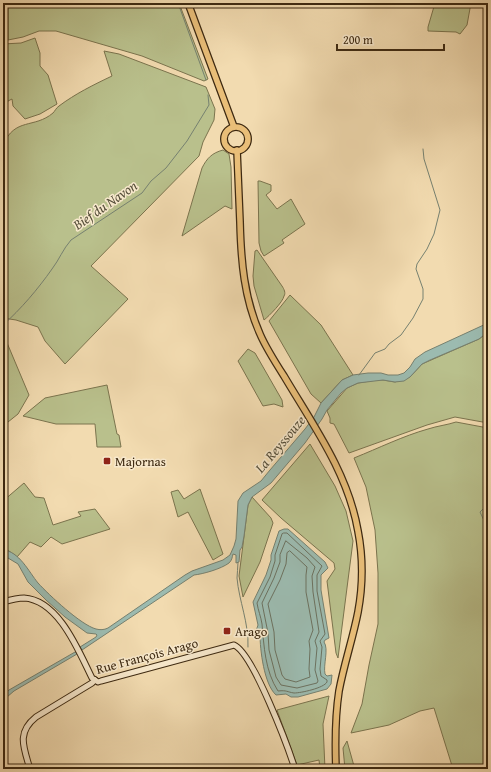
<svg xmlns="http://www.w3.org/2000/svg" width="491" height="772" viewBox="0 0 491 772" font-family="'Gentium Book Plus',serif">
	<rect width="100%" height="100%" fill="#f2dbb0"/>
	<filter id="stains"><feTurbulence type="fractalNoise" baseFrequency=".005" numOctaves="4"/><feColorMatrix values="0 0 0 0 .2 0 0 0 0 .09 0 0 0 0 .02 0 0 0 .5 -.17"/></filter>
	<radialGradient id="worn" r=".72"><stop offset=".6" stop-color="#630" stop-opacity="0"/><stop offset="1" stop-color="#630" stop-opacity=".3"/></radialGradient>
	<g fill="#b9c08c" stroke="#7b744e">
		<polygon points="8,3 179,3 208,79 204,81 142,56 56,31 39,31 23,37 8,40"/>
		<polygon points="435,3 471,3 467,25 460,34 456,32 428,31 428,27"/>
		<polygon points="35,38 40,53 40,66 48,75 57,104 40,114 25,119 13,106 12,99 8,101 3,110 3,44 21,43"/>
		<path d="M104,51L119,54L206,87L215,109L214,120L203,142L199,156L91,266L128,299L65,364L45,341L38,327L16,320L3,318V145C15,117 34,129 53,113C55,111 56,108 59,106C75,94 93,85 112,76Z"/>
		<path d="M223,150L229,154L231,167L232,209L225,206L182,236L202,168C207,158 212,153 223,150Z"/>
		<polygon points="258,181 260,181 271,185 271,191 266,195 277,209 291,199 305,224 282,240 284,243 264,256 261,251 259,243"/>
		<path d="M257,250L282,286C284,289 286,293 284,296C283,302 269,316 264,320L254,286L253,276L255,251Z"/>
		<polygon points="290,295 321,325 353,375 342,380 321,403 311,394 269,321"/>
		<polygon points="488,332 488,423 455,417 427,425 349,453 334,424 330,423 330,418 327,411 347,388 358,383 376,380 383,380 395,382 410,377 422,364 479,339"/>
		<polygon points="3,338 5,338 29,395 18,414 8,422 3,420"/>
		<polygon points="248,349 255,353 282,400 283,407 274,404 263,406 238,361"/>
		<polygon points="107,385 117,434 119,435 121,447 97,447 95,424 56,424 23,416 45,398"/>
		<path d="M456,422L488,428V766L480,769H453L434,708L420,711L389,725L351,733L362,704L369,665L378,624V573L375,530L366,487L354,458C379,448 403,436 428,429C437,426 447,425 456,422Z"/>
		<polygon points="310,444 335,486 346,511 353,541 338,658 336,653 327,581 335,569 334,563 281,518 262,500"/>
		<polygon points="24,483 35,497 44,498 53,525 81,516 78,512 95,509 110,529 62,544 51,537 41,547 30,542 17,557 9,551 3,550 3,501"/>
		<polygon points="200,489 223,554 213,560 188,512 178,517 171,492 178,490 184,499"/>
		<polygon points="252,497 271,518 273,523 260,562 243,597 239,576 248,505"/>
		<polygon points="329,696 323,724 325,769 320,769 319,760 297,765 277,710"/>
		<polygon points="347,741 354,766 355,769 345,769 343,748"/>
	</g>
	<g fill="#9cbbb0" stroke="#768170">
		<path d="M488,323V332L479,339L430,360L422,364L410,377L404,381L395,382L383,380L358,383L347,388L341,393L327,410L322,419L305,443L271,483L252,497L248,505L244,536L242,547L240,550L239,562L236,563V555L233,554C232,558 232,560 229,563C221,569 203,574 194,575L82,650L80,647L96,637L97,635L96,634L87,633L65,617L46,600L28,582L18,564L8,558H3V550C19,551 29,572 38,583C49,595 81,625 96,629C100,630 104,630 108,628L185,575L192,571L223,560L230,555L234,546L236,539L238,501L243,493L261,481L270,470L305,429L314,417L321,403L342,380L353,375L368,373H381L388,375H398L404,373L410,367L415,359L425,352Z"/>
		<path d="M284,529H288L325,562L328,568L321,575V590L329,638L325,640L324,642C329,649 323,665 325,674L327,676L332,675L331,684L327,689L298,697H291L286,694L276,695C264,684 260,650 260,634L256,631L258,625L253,602L266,575L271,560V555L279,531Z"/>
		<polygon points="75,652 77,654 14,691 7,697 3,703 3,695 9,690"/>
	</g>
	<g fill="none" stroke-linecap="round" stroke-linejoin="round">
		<g stroke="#6c7260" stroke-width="1">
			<path d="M284,533H287L322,566L317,575V591L325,634L320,641L322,647L320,669L321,676L327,680V682C324,688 301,693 294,693C287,692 287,690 278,691C265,671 264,646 262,624C261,617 258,610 257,603L270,577L275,561V555L282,534Z"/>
			<polygon points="286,541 307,558 315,567 312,576 313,592 319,632 315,641 317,648 315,670 318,681 317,683 297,688 281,685 276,677 269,650 268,633 262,603 274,578 280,562 280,555"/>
			<polygon points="290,551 307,567 306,575 306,592 313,630 309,641 310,649 309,669 310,677 296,682 285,679 282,675 275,650 274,632 268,604 280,580 286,564 287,553"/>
		</g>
		<g stroke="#768170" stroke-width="1">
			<polyline points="178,3 206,80"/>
			<path d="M3,325C21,309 38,289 52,269C59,260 63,249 71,240L142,193L151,181L166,168L187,141L209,105L208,95"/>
			<polyline points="359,375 375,353 385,349 389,344 401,335 413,318 423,299 423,289 416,269 417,264 427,249 434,234 440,210 424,159 423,149"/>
			<polyline points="488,504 480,512 488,529"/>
			<path d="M238,563C238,568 237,573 237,578C239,601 249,623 248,647"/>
		</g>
		<g stroke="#3d2911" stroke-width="7">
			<g id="secondary">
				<path d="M3,602C10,600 17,598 24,598C59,600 79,652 92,678L95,680"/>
				<path d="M95,680L98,682L101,681L234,645C253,653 288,747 295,769"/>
				<path d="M30,769C24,748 16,733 36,717L92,683L95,680"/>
			</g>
		</g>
		<g stroke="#3d2911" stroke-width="8">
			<g id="primary">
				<polyline points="188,3 234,127"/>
				<circle cx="236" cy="139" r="12"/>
				<path d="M237,150C238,174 239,198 240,222C241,261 244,298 260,334C266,348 275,362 284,376C313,425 348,473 358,531C363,557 363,585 358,612C353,638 344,664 339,691C335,717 335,743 336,769"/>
			</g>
		</g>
		<use href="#secondary" stroke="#f7e8cc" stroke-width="5"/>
		<use href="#primary" stroke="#e9be78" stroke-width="5.5"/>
	</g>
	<g fill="#8f2418" stroke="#f7e8cc" stroke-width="1.5">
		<rect x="103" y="457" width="8" height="8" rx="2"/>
		<rect x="223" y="627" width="8" height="8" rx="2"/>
	</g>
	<g text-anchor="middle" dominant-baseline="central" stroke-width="3" stroke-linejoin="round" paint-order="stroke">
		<g font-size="13" fill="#3d2911" stroke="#f7e8cc" text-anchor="start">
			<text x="115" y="461">Majornas</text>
			<text x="235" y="631">Arago</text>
		</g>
		<g font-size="13" fill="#3d2911" stroke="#f7e8cc">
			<text transform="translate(147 656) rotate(-15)">Rue François Arago</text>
		</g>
		<g font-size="14" font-style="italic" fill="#554e39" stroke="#f7e8cc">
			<text transform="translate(105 205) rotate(-35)">Bief du Navon</text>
			<text transform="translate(280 444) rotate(-50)">La Reyssouze</text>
		</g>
	</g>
	<rect width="491" height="772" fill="none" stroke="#f2dbb0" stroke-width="16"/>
	<rect x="4" y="4" width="483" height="764" fill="none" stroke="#3d2911" stroke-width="2"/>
	<rect x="8" y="8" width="475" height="756" fill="none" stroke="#3d2911"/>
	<path d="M337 44v6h107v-6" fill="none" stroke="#3d2911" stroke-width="2"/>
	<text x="343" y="44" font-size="12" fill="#3d2911" stroke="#f7e8cc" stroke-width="3" paint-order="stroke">200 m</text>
	<rect width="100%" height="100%" filter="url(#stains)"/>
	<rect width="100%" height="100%" fill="url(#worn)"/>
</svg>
